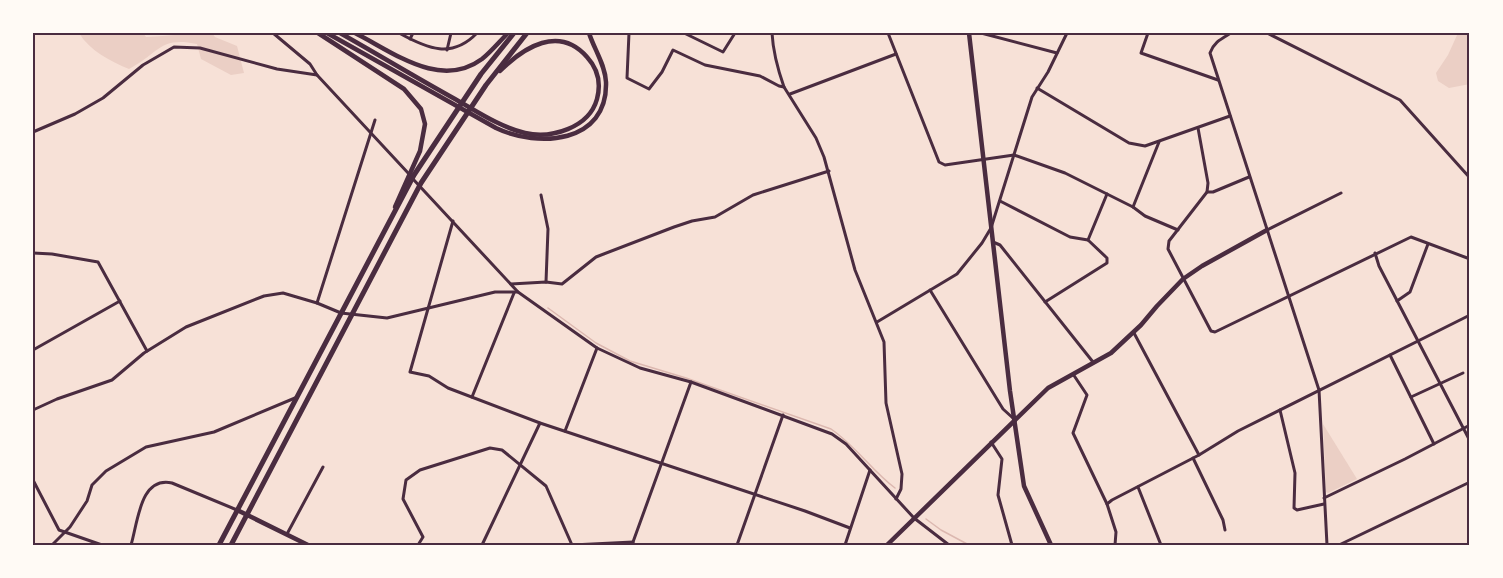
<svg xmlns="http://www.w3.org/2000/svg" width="1503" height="578" viewBox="0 0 1503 578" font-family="'Golos Text',sans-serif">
	<rect width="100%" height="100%" fill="#f7e1d7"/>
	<g fill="#ebcfc5">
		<path d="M79,33H143L146,37C169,36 190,33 212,33L215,37L237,46L244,73L231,75L201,59L197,44C160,36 159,53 129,69C110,61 90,51 79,33Z"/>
		<polygon points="1458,33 1470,33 1470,84 1449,88 1438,81 1436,73 1448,55"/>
		<polygon points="1323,424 1357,479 1328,493 1326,492"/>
	</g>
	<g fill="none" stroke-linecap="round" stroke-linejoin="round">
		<g stroke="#dcb8b0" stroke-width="1.5">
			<path d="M548,308L596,343L630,361L686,378L831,429C856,446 872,471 895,488"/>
			<polyline points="926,519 941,530 969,545"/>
		</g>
		<g stroke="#4a2c40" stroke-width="3">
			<polyline points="273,33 310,64 317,75 409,174"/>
			<path d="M399,33C428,49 452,59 477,33"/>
			<polyline points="629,33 627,78 649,89 662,72 673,50 705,65 760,76 779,86 784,87"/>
			<polyline points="684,33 723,52 735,33"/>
			<path d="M772,33C773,51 778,70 784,87L816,138L824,157L855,270L884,342L886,403L902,474L901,489L896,499"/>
			<polyline points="888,33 939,162 945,165 1014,155 1065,173 1133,207 1145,216 1178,230"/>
			<polyline points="981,33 1057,53"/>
			<polyline points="1148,33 1141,53 1218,80"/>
			<path d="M1231,33C1221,39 1214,42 1210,53L1319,390L1327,545"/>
			<polyline points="1267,33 1400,100 1470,178"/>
			<polyline points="410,39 413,33"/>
			<polyline points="447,50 451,33"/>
			<polyline points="1037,88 1129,143 1145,146 1230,116"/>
			<polyline points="790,94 896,54"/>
			<polyline points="1198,128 1208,183 1207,192 1169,241 1168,249 1211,331 1215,332 1411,237 1470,259"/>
			<polyline points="33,132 75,114 103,98 143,65 174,47 200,48 277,69 317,75"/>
			<polyline points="413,179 518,292 597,348 640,368 691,382 832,434 846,444 914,518 949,545"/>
			<polyline points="1207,192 1213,192 1249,177"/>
			<polyline points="541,195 548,229 546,282"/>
			<polyline points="1000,201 1070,237 1088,240"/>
			<polyline points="1133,207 1159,142"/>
			<polyline points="453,221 410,372 429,376 448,388 540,423 805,511 850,528"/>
			<polyline points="1267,230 1341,193"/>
			<polyline points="993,242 1000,245 1093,362"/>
			<polyline points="33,253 52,254 98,262 147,351"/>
			<polyline points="1375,253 1379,266 1470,441"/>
			<polyline points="511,284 546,282 562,284 596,257 674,227 692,221 715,217 753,195 829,171"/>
			<polyline points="930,290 1003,409 1014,419"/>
			<polyline points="1397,301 1410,292 1428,244"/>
			<polyline points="1045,302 1107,263 1107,258 1088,240 1107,194"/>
			<polyline points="317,303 375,120"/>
			<polyline points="877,322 957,274 982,243 991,228 1032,97 1048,72 1067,33"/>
			<polyline points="1134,333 1199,455"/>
			<polyline points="33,350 120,301"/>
			<polyline points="1390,355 1434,444"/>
			<polyline points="1073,374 1087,395 1073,433 1107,504"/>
			<polyline points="472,397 514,293"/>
			<polyline points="1411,397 1463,373"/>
			<polyline points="33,410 57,399 112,380 144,353 186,327 264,296 283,293 317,303 341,313 387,318 495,292 518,292"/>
			<polyline points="1280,410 1295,473 1294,508 1297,510 1324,504"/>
			<polyline points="565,431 597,348"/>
			<polyline points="991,442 1002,459 998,495 1012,545"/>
			<polyline points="1193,458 1223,520 1225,530"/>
			<polyline points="33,480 59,530 102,545"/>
			<polyline points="1138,487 1161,545"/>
			<polyline points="1324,498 1405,459 1470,425"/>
			<polyline points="287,534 323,467"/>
			<polyline points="52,545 70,527 87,501 92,485 106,471 146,447 214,432 295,398"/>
			<path d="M131,545C138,522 140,476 172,483L237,510"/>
			<polyline points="418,545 423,537 403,499 406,480 420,470 490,448 502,450 546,486 572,545"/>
			<polyline points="482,545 540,423"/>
			<polyline points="572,545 633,542"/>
			<polyline points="633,545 633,542 691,382"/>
			<polyline points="737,545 783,415"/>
			<polyline points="845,545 870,470"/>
			<polyline points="1115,545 1116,532 1107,504 1112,500 1199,455 1238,431 1470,315"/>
			<polyline points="1339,545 1470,482"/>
		</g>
		<g stroke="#4a2c40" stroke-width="4.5">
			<polyline points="969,33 1010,391 1024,486 1051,545"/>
			<polyline points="237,510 308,545"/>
			<polyline points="887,545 1048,388 1111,353 1141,325 1157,306 1183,279 1202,266 1267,230"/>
		</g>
		<g stroke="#4a2c40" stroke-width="4.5">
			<polyline points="318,33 404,89 421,109 425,124 420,151 395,207"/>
			<path d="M327,33L496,128C538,148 608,144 606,82C605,64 594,49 589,33"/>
			<path d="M340,33C379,55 417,78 455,99C478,112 500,127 525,133C551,139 589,128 597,99C601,84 598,69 587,57C559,25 524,47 500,71"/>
			<path d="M355,33C393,52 440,90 482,59C491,52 499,42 508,33"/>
		</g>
		<g stroke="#4a2c40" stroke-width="5">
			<polyline points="219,545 414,175 481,74 514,33"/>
			<polyline points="231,545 421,183 486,85 527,33"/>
		</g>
	</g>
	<rect width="1503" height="578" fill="none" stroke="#fffaf5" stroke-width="69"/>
	<rect x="34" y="34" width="1434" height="510" fill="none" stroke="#4a2c40" stroke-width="2"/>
</svg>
